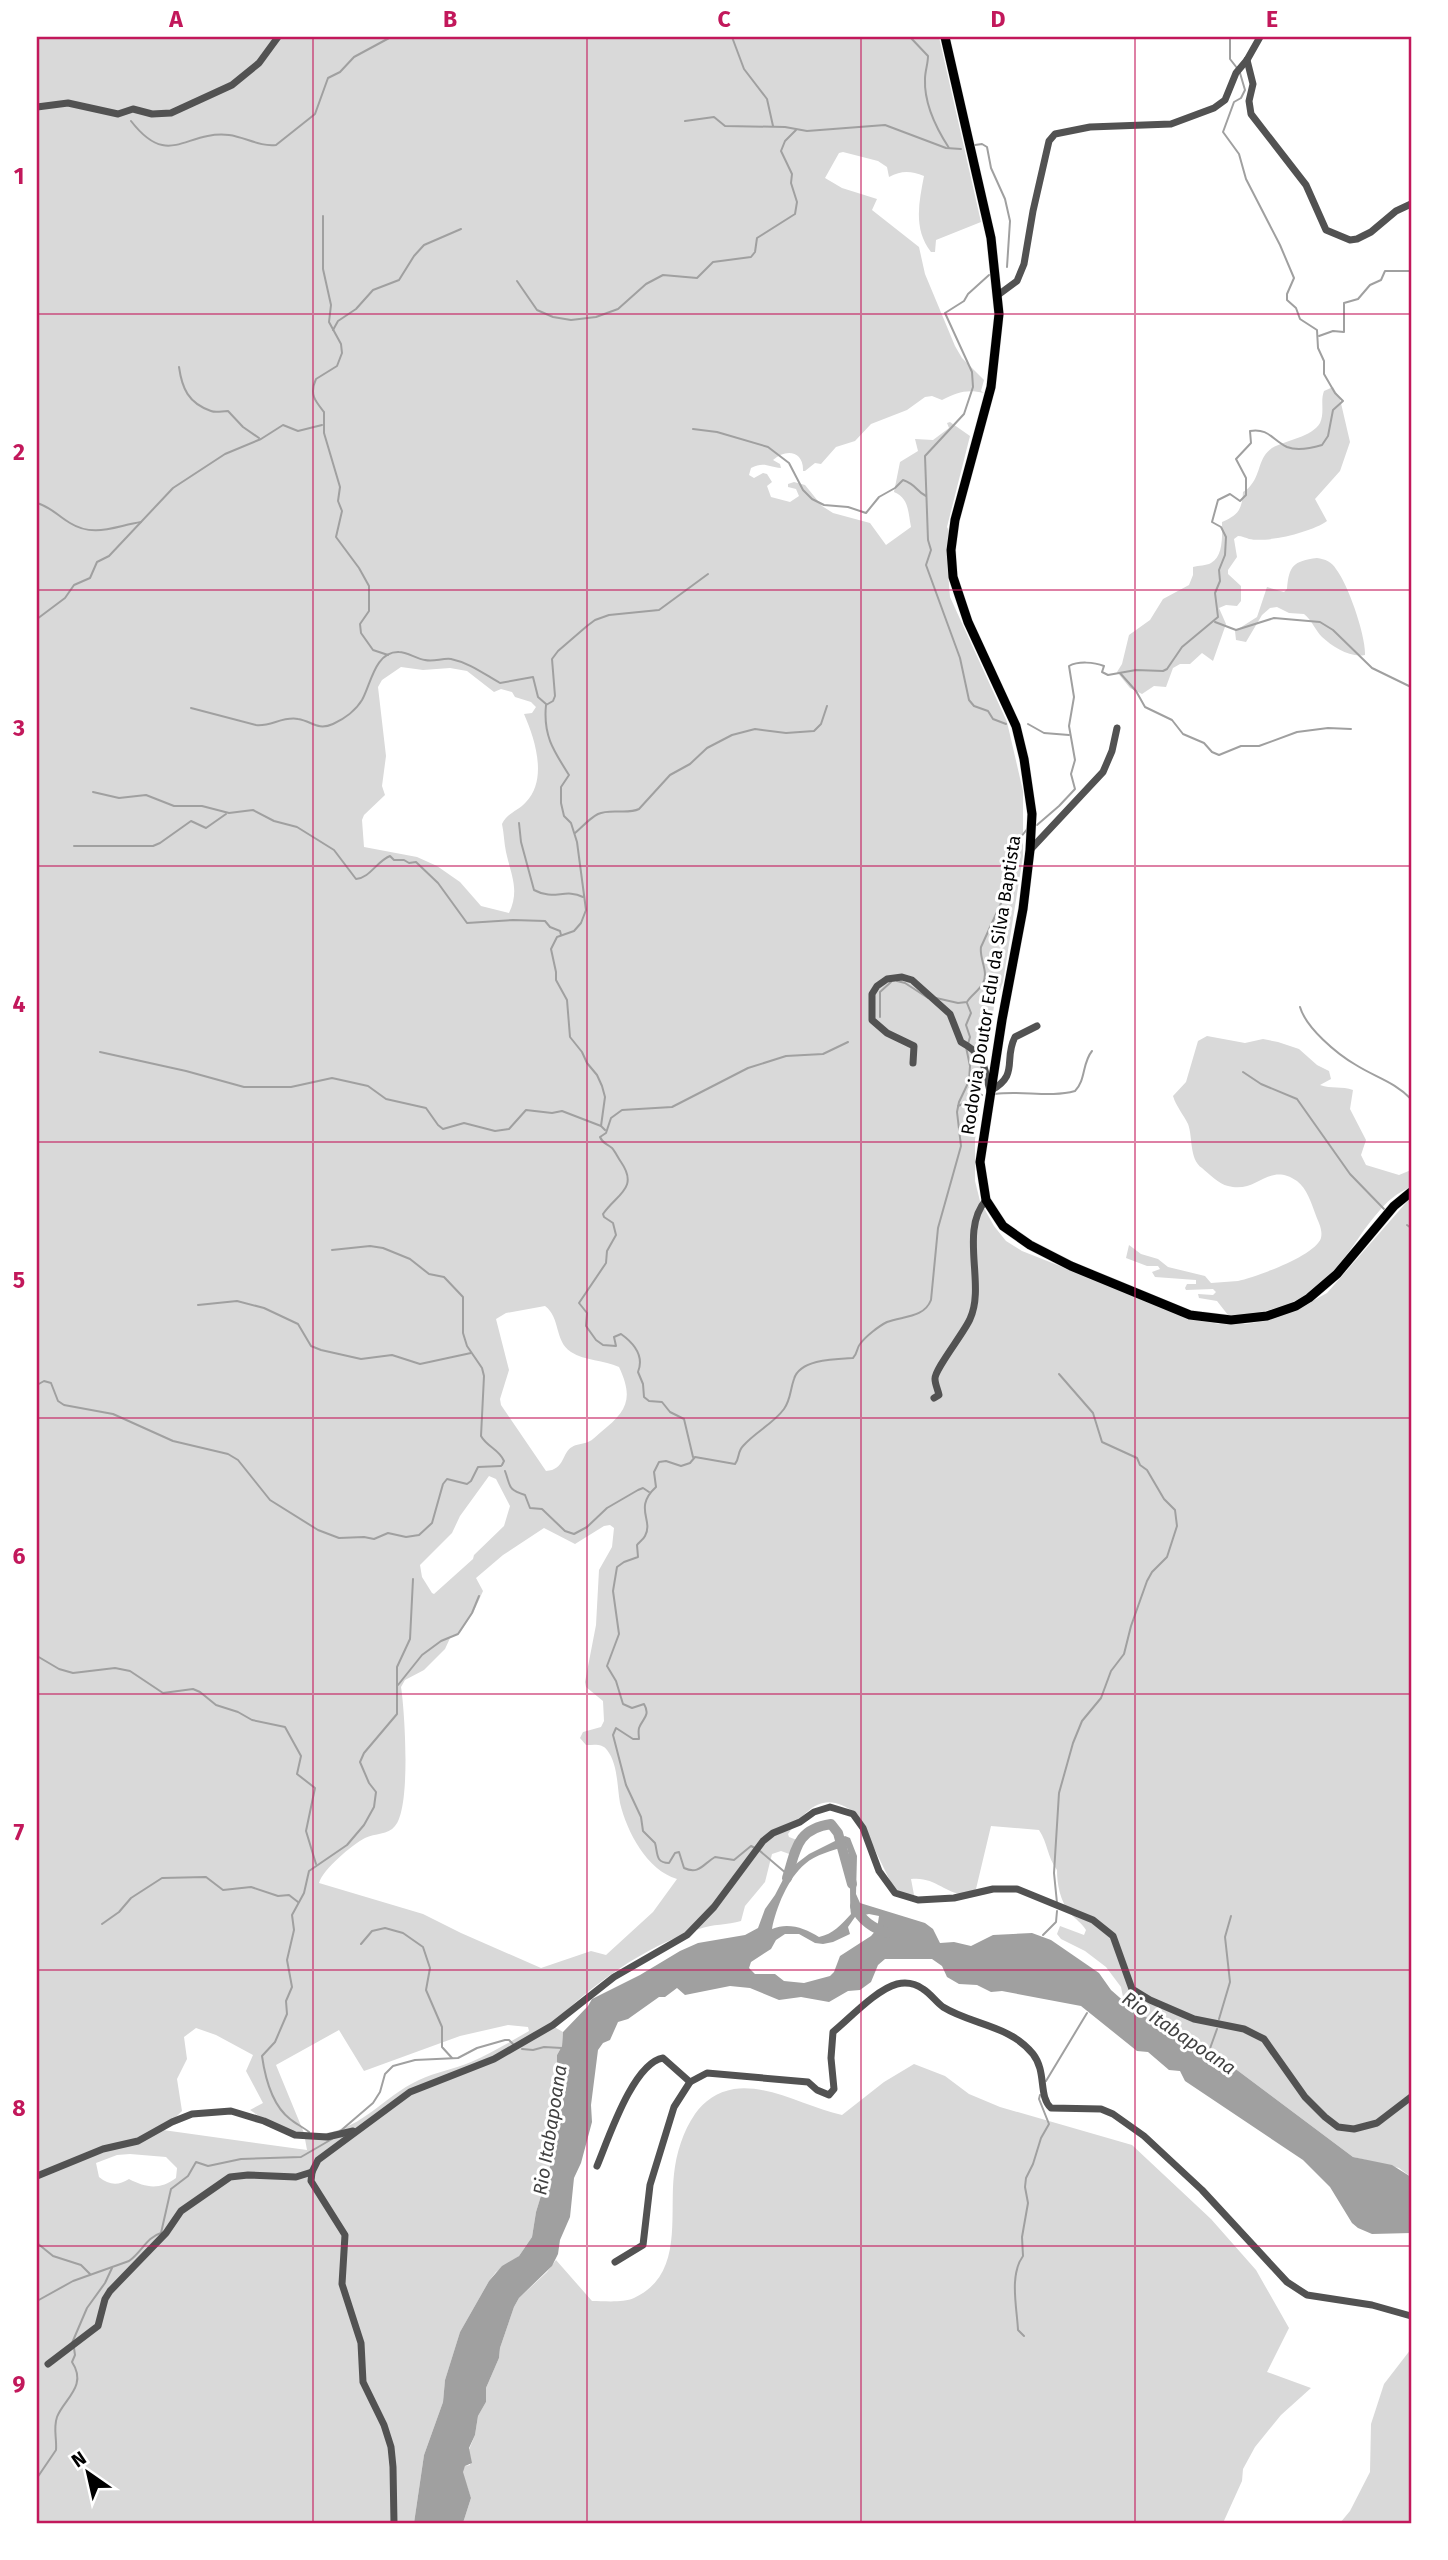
<svg xmlns="http://www.w3.org/2000/svg" width="1448" height="2560" viewBox="0 0 1448 2560" font-family="'Fira Sans',sans-serif">
	<rect width="100%" height="100%" fill="#fff"/>
	<g fill="#d9d9d9" fill-rule="evenodd">
		<path d="M37,37H939L981,222L936,240L935,252H931C913,229 919,202 924,176C911,171 902,170 889,177L887,167L878,161L843,152L839,153L825,178L842,188L877,199L872,210L919,247L925,274L955,346L962,358L984,380L981,391L984,393C967,389 958,392 942,400L932,396L925,397L907,410L871,424L855,441L836,447L821,464L815,463L805,471H803C804,451 786,448 773,460L780,464L781,468C769,467 764,461 751,468L749,475L754,478L763,473L767,474L772,482L767,486L771,497L790,502L799,496L796,489L788,487V484L794,482L805,485L822,506L833,513L870,523L886,545L911,527C908,512 909,498 894,492L900,462L918,451L915,439L933,440L949,428L947,423L950,422L970,436L947,527L949,531L947,560L950,597L1007,722L1023,791V856L1003,982L1000,990L996,992L975,1140V1181L980,1201L994,1226L1006,1241L1022,1251L1194,1319L1219,1324H1246L1270,1320L1294,1311L1327,1293L1411,1197V2177L1399,2168L1353,2157L1233,2067L1201,2047L1135,2011L1124,2002L1121,1987L1106,1967L1085,1951L1061,1939L1057,1934L1060,1926L1084,1935L1086,1930C1081,1922 1076,1920 1070,1913C1060,1901 1057,1884 1057,1870C1047,1857 1048,1843 1039,1830L991,1826L976,1889C952,1905 940,1875 911,1879L915,1900L895,1891L858,1815C824,1789 809,1807 788,1834L789,1837L802,1842L792,1855L781,1851L772,1854L765,1882L745,1906L741,1921C728,1925 712,1924 699,1929C642,1948 594,1983 551,2025L563,2032L562,2046L557,2055V2073L552,2086L547,2128L550,2133L547,2149L550,2166L536,2212L532,2237L519,2256L496,2272L489,2281L460,2332L445,2380L443,2402L424,2455L414,2523H37ZM401,667L423,670L450,668L467,671L494,692L501,689L512,692L515,697L531,702L536,707L532,713L524,714C535,739 548,779 526,802C518,811 507,813 502,824C504,833 504,843 506,852C511,875 520,890 509,913L481,906L460,882L437,866L417,857L364,847L362,820L364,815L385,795L382,786L386,756L378,687L382,680ZM545,1306C561,1318 554,1341 571,1352C585,1361 604,1360 619,1367C634,1399 627,1411 601,1432C596,1436 593,1440 588,1442C583,1444 576,1444 572,1447C562,1452 565,1470 546,1471L501,1405L500,1399L509,1370L496,1319L506,1313ZM489,1476L496,1479L510,1506L504,1526L474,1555L473,1559L434,1594L432,1593L422,1577L420,1565L452,1533L460,1516ZM610,1525L614,1528L612,1547L599,1570L596,1625L585,1682L586,1687L603,1701L604,1721L601,1727L583,1732L580,1738L586,1745C594,1745 602,1743 607,1750C618,1764 617,1786 620,1803C627,1832 647,1870 677,1879L653,1912L606,1955L591,1951L541,1968L461,1933L423,1914L319,1883C323,1869 352,1845 365,1838C375,1833 388,1835 395,1826C411,1809 405,1712 401,1687L405,1680L424,1670L445,1649L451,1636L460,1633L473,1613L483,1591L476,1578L503,1555L544,1528L575,1544L604,1526ZM508,2025L528,2027L529,2031C510,2042 491,2053 471,2062C454,2069 436,2072 419,2080C378,2099 355,2140 304,2133L276,2065L339,2030L364,2071L460,2036ZM196,2028L216,2035L253,2055L246,2071L263,2103L250,2110L274,2126L305,2139L307,2150L163,2130L182,2111L177,2079L187,2059L184,2037ZM130,2154L166,2157L177,2168L176,2178C160,2190 146,2188 129,2179C118,2186 109,2185 99,2177L96,2163L117,2155Z"/>
		<path d="M1333,387L1340,399L1350,442L1340,471L1315,499L1327,521C1312,532 1268,543 1249,539C1246,538 1242,536 1238,536L1234,539L1237,557L1228,570V574L1241,586V601L1237,606L1226,605L1219,608L1226,624L1213,661L1202,653L1190,664H1180L1173,668L1166,687L1154,686L1142,694L1130,688L1117,672L1122,664L1129,635L1150,620L1163,599L1189,585L1193,575V567C1199,565 1206,566 1211,563C1224,556 1222,534 1222,522C1238,515 1242,510 1243,492C1246,490 1249,488 1251,485C1261,473 1258,458 1272,448C1286,440 1312,437 1320,423C1325,412 1320,401 1324,391Z"/>
		<path d="M1317,558C1325,559 1332,562 1336,569C1348,584 1366,636 1365,655C1350,658 1333,647 1322,637C1315,630 1312,620 1304,614L1289,613L1277,607L1270,608L1262,615L1246,642L1236,640L1235,631L1257,617L1267,587L1284,592L1287,589C1289,566 1293,561 1317,558Z"/>
		<path d="M1207,1036L1245,1043L1263,1039L1278,1042L1299,1049L1317,1065L1329,1071L1331,1079L1320,1085C1331,1089 1342,1086 1353,1090L1350,1109L1366,1140L1361,1155L1366,1165L1399,1175L1411,1170V1187C1389,1196 1379,1211 1364,1230C1351,1249 1337,1270 1320,1285C1297,1306 1258,1315 1228,1315L1217,1301L1199,1298L1198,1294L1213,1295L1216,1292L1213,1289L1186,1290L1185,1288L1187,1284H1196V1280L1155,1277L1152,1272L1160,1269L1158,1266H1147L1126,1258L1129,1245L1141,1254L1158,1259L1168,1267L1205,1276L1211,1283C1220,1282 1229,1282 1238,1281C1256,1277 1315,1256 1321,1238C1323,1229 1318,1222 1315,1213C1311,1202 1307,1189 1297,1181C1268,1161 1258,1194 1228,1186C1219,1184 1209,1174 1202,1168C1189,1159 1193,1137 1188,1124C1183,1114 1176,1106 1173,1096L1186,1082L1198,1041Z"/>
		<path d="M914,2064L945,2076L969,2094L1000,2107L1132,2145L1211,2219L1256,2270L1289,2328L1267,2372L1311,2388L1281,2415L1255,2447L1243,2469L1242,2481L1223,2523H463L471,2498L462,2472L465,2466L470,2465L471,2458L468,2452L475,2435L478,2416L486,2402V2388L499,2358L500,2348L514,2307L519,2298L547,2272L556,2260L592,2301C604,2301 623,2303 634,2298C684,2275 669,2217 674,2174C676,2154 683,2131 695,2114C704,2101 717,2092 734,2089C770,2084 808,2108 842,2115L884,2082Z"/>
		<polygon points="1411,2349 1411,2523 1340,2523 1350,2511 1370,2472 1371,2424 1384,2384"/>
	</g>
	<path fill="#a0a0a0" fill-rule="evenodd" d="M845,1836L850,1838L857,1856L856,1894L860,1903L925,1923L933,1929L940,1943L954,1942L971,1946L993,1935L1032,1933L1051,1940L1099,1973L1111,1990L1135,2011L1201,2047L1233,2067L1353,2157L1392,2165L1411,2177V2233L1372,2234L1358,2228L1352,2223L1330,2187L1303,2160L1185,2081L1180,2071L1169,2070L1148,2052L1137,2051L1081,2006L1002,1991L991,1992L977,1985L959,1984L947,1977L942,1966L932,1959H885L878,1965L871,1982L860,1990L848,1991L829,2002L801,1997L779,2000L750,1988L730,1986L685,1995L677,1988L665,1997H659L628,2019L618,2022L610,2040L603,2043L598,2050L591,2105L592,2122L581,2163L574,2178L570,2217L560,2240L558,2254L552,2266L519,2298L514,2307L500,2348L499,2358L486,2388V2402L478,2416L475,2435L469,2448L472,2463L465,2466L463,2472L471,2498L463,2523H414L424,2455L443,2402L445,2380L460,2332L489,2281L502,2266L519,2256L532,2237L536,2212L550,2166L547,2149L550,2133L547,2128L552,2086L557,2073V2055L562,2046L563,2032L588,2006L592,1999L640,1975L680,1951L698,1943L745,1935L758,1928L765,1909L775,1895L788,1870L809,1854ZM846,1846C852,1854 849,1900 851,1914C841,1925 833,1934 819,1937C805,1928 788,1922 772,1929C776,1908 788,1878 805,1864C816,1854 832,1851 846,1846ZM869,1914L879,1916L877,1929L871,1936L840,1956L834,1972L830,1976L804,1983L784,1981L775,1974H755L749,1968L751,1962L771,1949L776,1940L785,1934H799L815,1943L823,1944L833,1942L850,1934L848,1927L855,1917Z"/>
	<g fill="none" stroke-linecap="round" stroke-linejoin="round">
		<g stroke="#a0a0a0" stroke-width="2">
			<polyline points="732,37 744,69 767,99 773,126"/>
			<path d="M910,37L928,56C928,64 925,71 925,79C924,103 936,128 949,148"/>
			<polyline points="1230,37 1230,59 1237,68"/>
			<path d="M131,121C169,170 185,130 229,135C245,137 260,147 276,145L315,114L328,78L340,72L354,57L391,37"/>
			<polyline points="685,121 714,117 725,126 785,127 807,131 885,125 946,148 961,149"/>
			<polyline points="975,145 982,144 987,147 991,168 1005,199 1010,221 1007,267"/>
			<path d="M323,216V269L331,305L329,322L341,344L342,353L337,366L316,379C309,394 315,401 324,412V433L340,487L338,501L342,511L336,537L359,568L369,586V611L360,624L361,633L373,650L388,655"/>
			<polyline points="989,275 968,294 964,301 945,313 972,372 973,387 964,414 925,456 928,540 931,550 926,565 960,658 969,700 974,706 988,711 993,719 1006,724"/>
			<polyline points="517,281 537,310 553,317 571,320 596,317 618,309 646,284 663,275 697,278 713,262 751,257 755,252 757,238 795,214 797,202 791,183 792,174 781,151 785,141 796,130"/>
			<polyline points="333,330 338,321 356,309 373,290 399,280 414,256 424,245 461,229"/>
			<polyline points="1319,336 1333,331 1344,332 1344,303 1358,299 1370,285 1381,280 1385,271 1411,271"/>
			<path d="M179,367C182,388 188,403 211,411C216,413 222,411 228,411L243,427L259,438"/>
			<path d="M693,429L717,432L768,447L789,463L803,490L812,499L824,505L848,507L866,513L879,497L895,488L903,480C917,485 916,491 926,496"/>
			<path d="M37,503C51,507 58,516 70,523C94,538 115,526 141,522"/>
			<polyline points="37,619 65,598 74,585 90,578 97,562 109,556 173,488 225,454 261,439 283,425 298,431 322,425"/>
			<polyline points="1215,622 1236,630 1274,618 1320,622 1333,630 1372,668 1411,687"/>
			<polyline points="1120,673 1136,691 1145,707 1172,720 1183,734 1204,743 1212,752 1219,755 1241,746 1259,746 1297,732 1328,728 1351,729"/>
			<path d="M191,708L256,725C270,727 283,716 298,719C312,721 317,731 333,724C344,719 356,710 362,700C371,684 375,651 399,652C407,652 417,659 425,660C434,662 442,658 451,659C470,663 484,674 500,683L533,677L538,697L546,704"/>
			<polyline points="1028,724 1044,733 1069,735"/>
			<path d="M93,792L119,798L146,795L174,806H202L229,813L253,810L274,821L297,827L334,850L356,879C370,878 377,861 390,856L394,860H404L409,863L416,862L438,883L467,923L513,920L545,921L550,927L560,931L561,935"/>
			<path d="M519,823L521,842L534,890C554,901 565,888 583,897"/>
			<path d="M1037,825L1059,806L1075,789L1071,774L1075,760L1069,726L1074,697L1069,666C1078,661 1094,662 1104,666L1102,672L1108,675L1136,670L1163,671L1167,669L1182,647L1218,617L1215,593L1220,581L1219,570L1225,555L1226,537L1221,527L1212,522L1218,500L1230,494L1240,501L1246,495V478L1236,459L1251,443L1250,431C1269,428 1272,440 1287,447C1297,451 1312,448 1322,445L1328,436L1333,410L1343,401L1335,393L1324,374V361L1318,348L1317,330L1300,319L1296,308L1287,300V294L1294,278L1280,245L1246,179L1239,154L1223,132L1234,102L1241,98L1245,90L1240,73"/>
			<path d="M575,833C582,827 590,818 598,814C611,808 627,815 639,809L670,775L690,764L707,748L732,735L755,729L786,733L814,731L821,724L827,706"/>
			<polyline points="74,846 153,846 160,843 191,821 206,828 226,814"/>
			<polyline points="897,981 905,983 928,998"/>
			<path d="M936,998L958,1003L967,1002C971,995 979,991 983,983C989,971 979,959 981,947L1012,879L1017,842L1028,828"/>
			<polyline points="967,1003 971,1013 966,1025 970,1037 968,1044"/>
			<path d="M1300,1007C1306,1028 1337,1054 1356,1065C1375,1077 1395,1082 1411,1099"/>
			<polyline points="880,1017 880,992 891,982"/>
			<polyline points="100,1052 186,1071 244,1087 291,1087 332,1078 368,1086 386,1099 426,1108 438,1125 443,1129 464,1123 495,1131 509,1129 526,1110 552,1113 562,1111 601,1126 605,1130"/>
			<polyline points="1243,1072 1261,1084 1297,1099 1350,1174 1384,1209"/>
			<path d="M995,1094C1021,1090 1050,1098 1075,1091C1086,1080 1082,1063 1092,1051"/>
			<polyline points="958,1106 982,1095"/>
			<path d="M601,1126L605,1097L602,1086L597,1075L587,1063L582,1052L570,1037L567,1000L556,980V972L551,949L557,937L574,931L581,923L586,910L577,842L571,823L564,816L561,803V787L569,775C553,750 543,735 546,705L553,701L555,696L552,659L558,651L587,626L595,620L609,615L659,610L708,574"/>
			<polyline points="1407,1225 1411,1228"/>
			<path d="M332,1250L370,1246L383,1248L410,1259L429,1274L444,1277L463,1297V1333L467,1346L482,1368L484,1376L481,1436C487,1447 499,1449 504,1461L502,1465"/>
			<polyline points="198,1305 237,1301 264,1308 298,1324 311,1346 321,1350 361,1359 392,1355 420,1364 471,1353"/>
			<polyline points="37,1385 44,1381 51,1383 58,1401 64,1405 113,1414 173,1441 228,1454 238,1460 270,1500 318,1530 339,1538 364,1537 374,1539 388,1533 406,1537 419,1535 432,1523 443,1484 447,1479 467,1484 471,1481 478,1467 501,1466"/>
			<path d="M693,1457L684,1419L670,1412L662,1402L649,1401L644,1397L643,1384L638,1372C644,1357 635,1344 621,1334L614,1337L616,1346L603,1345L596,1340L586,1326L587,1313L579,1303L606,1263L607,1251L616,1235L613,1223L604,1217L603,1214C617,1194 639,1188 621,1162C618,1158 615,1151 612,1148C606,1143 603,1144 600,1137L606,1133L611,1118L622,1110L672,1107L748,1068L786,1056L823,1054L848,1042"/>
			<path d="M505,1471C511,1487 507,1489 525,1495L530,1508L542,1509L565,1531L574,1534L587,1527L607,1508L638,1490L643,1488L649,1492"/>
			<polyline points="37,1656 59,1669 73,1673 115,1668 130,1671 163,1693 193,1689 200,1692 216,1705 238,1712 252,1720 285,1727 301,1756 297,1774 315,1788 306,1831 316,1864"/>
			<polyline points="398,1685 422,1655 441,1641 458,1634 472,1613 479,1596"/>
			<path d="M755,1848L751,1846L734,1860L715,1857C703,1864 699,1875 684,1868L679,1852L675,1853L669,1863C655,1863 658,1853 655,1843L643,1831L641,1817L626,1785L613,1735L616,1728L633,1739H639C639,1736 638,1732 639,1728C642,1719 651,1716 644,1704L632,1708L623,1704L616,1681L607,1666L619,1634L613,1591L617,1567L624,1562L638,1557L637,1545C639,1542 643,1540 645,1536C654,1520 633,1508 656,1487L654,1472L659,1462L666,1461L681,1466L690,1463L695,1457L735,1464C740,1458 737,1452 743,1446C755,1432 773,1424 784,1409C791,1399 790,1390 794,1379C800,1359 836,1359 853,1358C858,1353 856,1349 860,1344C866,1336 879,1326 887,1322C903,1316 924,1318 931,1300L938,1228L961,1146L957,1112L959,1102L969,1081L970,1066L966,1047"/>
			<polyline points="760,1851 787,1874"/>
			<polyline points="1057,1903 1054,1873 1059,1793 1073,1743 1082,1721 1101,1698 1111,1671 1124,1654 1131,1626 1147,1581 1152,1572 1167,1557 1177,1526 1175,1510 1164,1499 1147,1470 1140,1465 1137,1458 1102,1442 1093,1413 1059,1374"/>
			<polyline points="102,1924 119,1912 131,1898 162,1878 206,1877 223,1890 251,1887 278,1896 289,1895 298,1902"/>
			<polyline points="1043,1935 1056,1922 1057,1911"/>
			<polyline points="361,1944 372,1931 385,1928 403,1933 423,1947 430,1968 426,1990 442,2027 442,2047 452,2058"/>
			<polyline points="1219,2019 1230,1982 1225,1937 1231,1916"/>
			<polyline points="522,2049 533,2050 544,2047 562,2048"/>
			<polyline points="1208,2054 1217,2029"/>
			<polyline points="1046,2081 1087,2013"/>
			<path d="M309,2132C303,2127 296,2124 290,2119C272,2105 265,2077 262,2056L275,2042L287,2014L286,2001L292,1987L287,1960L294,1930L292,1915L304,1893L309,1871L347,1845L364,1825L374,1807L376,1792L369,1783L360,1762L364,1753L397,1714V1667L410,1639L413,1579"/>
			<polyline points="338,2133 373,2103 380,2092 385,2074 393,2066 415,2060 458,2058 477,2048 505,2040 509,2040 513,2044"/>
			<polyline points="37,2243 53,2256 81,2265 90,2274"/>
			<path d="M37,2301L73,2281L129,2261C141,2253 147,2237 161,2233L171,2189L188,2176L196,2162L208,2166L241,2159L301,2157L332,2139"/>
			<path d="M1024,2336L1018,2330C1017,2308 1009,2275 1023,2256L1022,2237L1028,2203L1025,2187L1026,2178L1033,2164L1041,2138L1049,2124L1039,2099L1040,2095"/>
			<polyline points="72,2343 87,2308 105,2283 112,2268"/>
			<path d="M37,2478L56,2450C57,2438 53,2429 57,2417C64,2399 88,2386 72,2362L75,2355L74,2348"/>
			<polyline points="507,2523 508,2523"/>
		</g>
		<g stroke="#a0a0a0" stroke-width="10">
			<path d="M787,1878C796,1850 796,1829 831,1824L838,1833L852,1884"/>
			<path d="M855,1906C860,1920 874,1929 888,1933"/>
		</g>
		<g stroke="#dbdbdb" stroke-width="10">
			<polyline id="major" points="945,37 991,238 999,314 991,387 955,520 951,550 953,577 968,622 1016,726 1024,759 1032,814 1030,850 1023,909 1002,1020 980,1162 986,1200 1003,1226 1030,1245 1071,1266 1190,1315 1231,1320 1267,1316 1296,1306 1309,1298 1337,1274 1394,1206 1411,1192"/>
		</g>
		<g stroke="#525252" stroke-width="7">
			<polyline points="1247,60 1253,84 1249,101 1251,114 1306,185 1326,230 1350,240 1357,239 1371,232 1396,211 1411,204"/>
			<polyline points="37,107 68,103 118,114 133,109 152,114 171,113 232,85 259,63 278,37"/>
			<polyline points="998,295 1017,281 1024,264 1033,211 1049,141 1055,134 1090,127 1171,124 1214,108 1225,100 1236,73 1247,60 1260,37"/>
			<polyline points="1030,850 1103,772 1112,751 1117,728"/>
			<path d="M913,1063L914,1046L887,1033L872,1020V994L877,986L887,979L902,977L912,980L950,1014L961,1042C986,1056 983,1064 990,1091C1020,1075 1003,1060 1015,1037L1037,1026"/>
			<path d="M934,1398L939,1395C938,1390 935,1384 935,1379C934,1370 964,1333 970,1319C986,1285 959,1231 986,1200"/>
			<path d="M597,2166C608,2140 633,2063 663,2058L690,2082"/>
			<polyline points="37,2176 103,2149 138,2141 172,2122 192,2114 231,2111 264,2121 295,2135 327,2137 353,2131"/>
			<path d="M615,2262L643,2245L650,2185L674,2107L690,2082L707,2073L808,2082L817,2090L829,2095L834,2089L831,2058L833,2032C849,2019 877,1989 897,1984C906,1982 916,1984 923,1989C931,1994 936,2002 943,2007C972,2025 1010,2025 1033,2054C1047,2072 1038,2096 1051,2108L1101,2109L1113,2114L1144,2136L1202,2190L1287,2282L1307,2295L1372,2305L1411,2316"/>
			<polyline points="48,2364 98,2326 105,2299 110,2291 166,2233 181,2211 230,2177 248,2175 296,2177 312,2172"/>
			<polyline points="394,2523 393,2467 391,2447 384,2425 363,2382 361,2343 342,2284 345,2235 311,2181 312,2172 318,2160 410,2092 494,2059 553,2025 614,1977 687,1935 714,1907 763,1841 773,1833 800,1822 814,1812 830,1807 853,1814 863,1828 879,1871 895,1893 918,1900 954,1898 993,1889 1017,1889 1093,1920 1113,1936 1132,1989 1150,2000 1194,2019 1244,2029 1264,2039 1305,2097 1325,2117 1338,2127 1354,2129 1377,2123 1411,2097"/>
		</g>
		<use href="#major" stroke="#000" stroke-width="9"/>
	</g>
	<path fill="none" stroke="#c2185b" stroke-width="2" stroke-opacity="0.55" d="M313,37V2523M587,37V2523M861,37V2523M1135,37V2523M37,314H1411M37,590H1411M37,866H1411M37,1142H1411M37,1418H1411M37,1694H1411M37,1970H1411M37,2246H1411"/>
	<g text-anchor="middle" dominant-baseline="central" stroke-width="6" stroke-linejoin="round" paint-order="stroke">
		<g font-size="18" fill="#000" stroke="#fff">
			<text transform="translate(991 985) rotate(-81)">Rodovia Doutor Edu da Silva Baptista</text>
		</g>
		<g font-size="19" font-style="italic" fill="#414141" stroke="#fff">
			<text transform="translate(1179 2033) rotate(34)">Rio Itabapoana</text>
			<text transform="translate(550 2130) rotate(-81)">Rio Itabapoana</text>
		</g>
	</g>
	<rect width="1448" height="2560" fill="none" stroke="#ffffff" stroke-width="77"/>
	<g transform="translate(88 2473) rotate(326)" stroke="#ffffff" stroke-width="5" paint-order="stroke">
	<path d="M0-5L12 26L0 18L-12 26Z" fill="#000000"/>
	<text y="-10" font-size="19" font-weight="bold" text-anchor="middle" fill="#000000">N</text>
	</g>
	<rect x="38" y="38" width="1372" height="2484" fill="none" stroke="#c2185b" stroke-width="2.5"/>
	<g font-size="23" text-anchor="middle" font-weight="bold" fill="#c2185b">
		<text x="176" y="27">A</text>
		<text x="450" y="27">B</text>
		<text x="724" y="27">C</text>
		<text x="998" y="27">D</text>
		<text x="1272" y="27">E</text>
		<text x="19" y="184">1</text>
		<text x="19" y="460">2</text>
		<text x="19" y="736">3</text>
		<text x="19" y="1012">4</text>
		<text x="19" y="1288">5</text>
		<text x="19" y="1564">6</text>
		<text x="19" y="1840">7</text>
		<text x="19" y="2116">8</text>
		<text x="19" y="2392">9</text>
	</g>
</svg>
